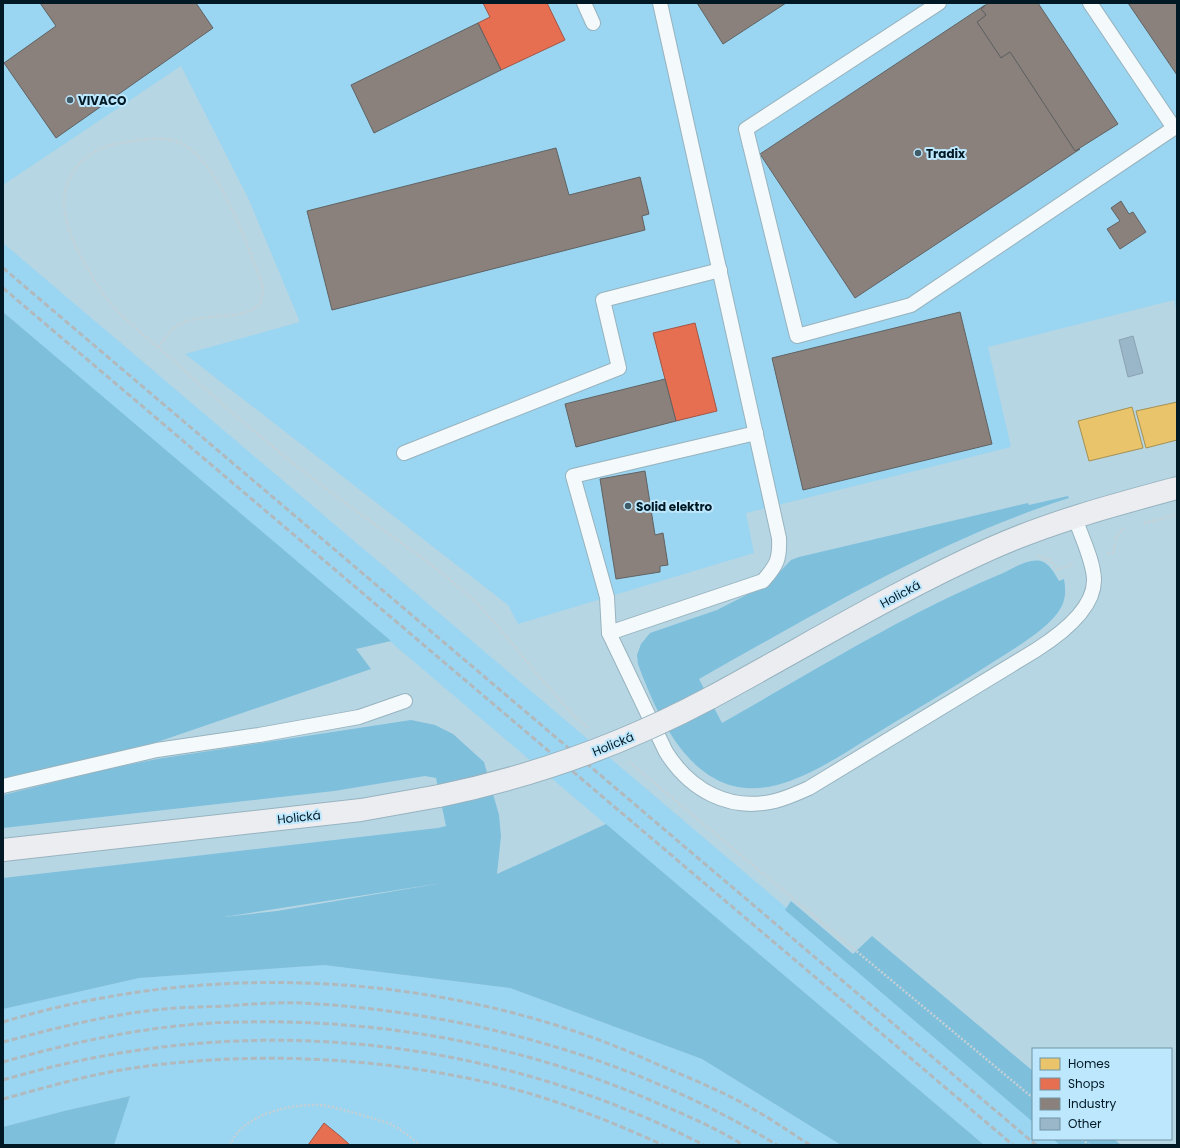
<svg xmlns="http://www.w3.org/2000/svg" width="1180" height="1148" viewBox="0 0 1180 1148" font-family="Poppins,sans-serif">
	<rect width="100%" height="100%" fill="#b7d6e4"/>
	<g fill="#9ad5f1">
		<polygon points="3,3 1177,3 1177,312 1174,300 988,347 1011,447 746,513 754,553 518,624 508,605 185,354 300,322 249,200 181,66 3,185"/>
		<polygon points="3,243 1033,1117 1033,1139 1059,1139 1066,1145 984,1145 97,393 3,312"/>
		<polygon points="324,965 510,988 702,1059 841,1145 114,1145 129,1096 64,1111 3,1127 3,1009 139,978"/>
	</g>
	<g fill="#7ebfdc" fill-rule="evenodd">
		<polygon points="3,312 391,641 356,649 371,669 87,766 3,786"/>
		<path d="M1068,496L1069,498C937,540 819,612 699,679L722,723C814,671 904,614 1001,574C1012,569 1028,558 1041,561C1049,563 1055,574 1059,581L1064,579C1065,586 1066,592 1064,600C1058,625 1011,650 990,664C950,690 909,713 869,738C840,756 810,776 777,785C698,806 660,724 638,664L637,655L641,644L650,633L717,610L768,584L791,560L799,557L1028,503L1029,505Z"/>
		<path d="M411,720L435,725L453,734L484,762L499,815L501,836L497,874L606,824L984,1145H841L702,1059L510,988L324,965L139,978L3,1009V878L438,828L446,826L436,778L425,776L334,791L3,828V795L107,769L157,759ZM442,883L277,911L224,917Z"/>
		<polygon points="791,901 853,954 872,936 1033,1071 1033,1122 785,910"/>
		<polygon points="130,1096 114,1145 3,1145 3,1127 64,1111"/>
		<polygon points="1053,1139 1114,1139 1121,1145 1060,1145"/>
	</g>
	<g fill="#e9c46a" stroke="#a39155">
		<polygon points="1177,402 1177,440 1146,448 1136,411"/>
		<polygon points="1132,407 1143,448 1089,461 1078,421"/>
	</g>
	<g fill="#e76f51" stroke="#a25544">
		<polygon points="483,3 547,3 565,40 501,70 478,23 490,17"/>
		<polygon points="695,323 717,411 676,421 653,333"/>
		<polygon points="324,1123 340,1136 350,1145 308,1145"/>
	</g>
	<g fill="#8a817c" stroke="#616262">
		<polygon points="40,3 196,3 213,28 56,138 4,63 56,26"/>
		<polygon points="697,3 786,3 723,44"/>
		<polygon points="988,3 1038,3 1118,124 1075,151 1010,52 1001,58 977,22 986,15 981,9"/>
		<polygon points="1128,3 1177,3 1177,75"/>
		<polygon points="985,5 981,9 986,15 977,22 1001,58 1010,52 1075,151 1080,149 855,298 760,154"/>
		<polygon points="478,23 501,70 374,133 351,85"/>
		<polygon points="556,148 569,195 640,177 649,214 642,216 645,230 332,310 307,211"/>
		<polygon points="1121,201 1129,214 1133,212 1146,232 1120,249 1107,229 1120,221 1111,208"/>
		<polygon points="960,312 992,444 803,490 772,358"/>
		<polygon points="665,379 676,421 576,447 565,404"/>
		<polygon points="645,471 655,535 663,533 668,565 660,566 660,572 616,579 600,479"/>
	</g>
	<polygon fill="#9ab7ca" stroke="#8ba2b1" points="1133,336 1143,373 1128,377 1119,340"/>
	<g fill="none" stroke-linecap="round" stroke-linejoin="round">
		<g stroke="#97b3bf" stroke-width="16">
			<g id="lane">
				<polyline points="584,3 593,23"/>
				<polyline points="939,3 746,129 797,336 911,305 1174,128 1090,3"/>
				<path d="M756,433L573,476L607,597L609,633L666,752C690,790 729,812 775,801C787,798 798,793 809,788L1036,650C1058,636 1095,609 1094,579C1093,559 1081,537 1075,517"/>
				<polyline points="404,453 619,368 603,300 720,270"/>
				<path d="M609,633L763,581C777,565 780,559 779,538L660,3"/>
				<polyline points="3,786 157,750 259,735 359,717 405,701"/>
			</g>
		</g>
		<g stroke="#97b3bf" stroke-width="24">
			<g id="secondary">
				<path d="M710,698C803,648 894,592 990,549C1050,522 1114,505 1177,488"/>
				<polyline points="3,850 361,810 439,796"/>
			</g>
		</g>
		<g stroke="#c5d0d5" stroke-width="2.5" stroke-dasharray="2 2" stroke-linecap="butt">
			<path d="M159,347C164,339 169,331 177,326C202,310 241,323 260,304L263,290L261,281C246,244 217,153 175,141C162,137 147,139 133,141C116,143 98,147 84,159C48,192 68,235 88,269C94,280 101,291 108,300C127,323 152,341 174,361C226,408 280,455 336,496C378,528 424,556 463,591C486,610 504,634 523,657C540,678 558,697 575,717L588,728"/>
			<polyline points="1144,523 1177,515"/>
			<path d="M1108,553L1114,552C1115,542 1115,533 1125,528"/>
			<polyline points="1037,556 1050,560 1058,570 1073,564"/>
			<polyline points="629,762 1033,1098"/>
			<polyline points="1082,1139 1089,1145"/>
			<path d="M230,1145C243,1114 289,1104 320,1105C329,1105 380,1120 390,1124C401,1129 411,1138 420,1145"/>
		</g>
		<use href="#lane" stroke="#f4f9fb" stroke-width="14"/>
		<use href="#secondary" stroke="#ecedf1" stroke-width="22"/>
		<g stroke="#b1b9bd" stroke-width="3" stroke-dasharray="6 3" stroke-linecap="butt">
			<polyline points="3,268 1036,1145"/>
			<polyline points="3,288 1013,1145"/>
			<path d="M3,1022C187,966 392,970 574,1031C604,1041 633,1053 661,1066C692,1079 724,1092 753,1109C773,1120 791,1133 810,1145"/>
			<path d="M3,1042C56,1028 110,1014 165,1009C185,1007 205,1007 226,1006C251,1004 277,1002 302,1003C469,1012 634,1058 777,1145"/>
			<path d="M3,1062C80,1040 161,1023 241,1022C384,1019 526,1045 657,1103C686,1115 716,1128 743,1145"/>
			<path d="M3,1080C240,1010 484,1033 704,1145"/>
			<path d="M3,1099C40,1089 77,1078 115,1071C242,1049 386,1056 510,1088C563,1102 614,1123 663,1145"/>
		</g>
		<g stroke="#97b3bf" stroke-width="24" stroke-linecap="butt">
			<path id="secondary-bridge" d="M439,796C535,776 624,744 710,698"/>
		</g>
		<use href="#secondary-bridge" stroke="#ecedf1" stroke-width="22"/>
	</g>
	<g fill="#405b68" stroke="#bde7fc" stroke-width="1.5">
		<circle cx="70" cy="100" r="4"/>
		<circle cx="918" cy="153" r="4"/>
		<circle cx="628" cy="506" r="4"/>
	</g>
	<g text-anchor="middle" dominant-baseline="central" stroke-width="4" stroke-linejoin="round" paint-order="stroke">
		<g font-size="12" font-weight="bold" fill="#001925" stroke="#bde7fc" text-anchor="start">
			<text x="78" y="100">VIVACO</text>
			<text x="926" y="153">Tradix</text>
			<text x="636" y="506">Solid elektro</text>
		</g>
		<g font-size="12" fill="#001925" stroke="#bde7fc">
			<text transform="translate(900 594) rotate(-28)">Holická</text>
			<text transform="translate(613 744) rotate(-22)">Holická</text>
			<text transform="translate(299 817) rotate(-6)">Holická</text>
		</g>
	</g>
	<rect width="1180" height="1148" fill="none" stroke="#001925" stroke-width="8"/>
	<rect x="1032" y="1048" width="140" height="92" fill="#bde7fc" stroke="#7195a6"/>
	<rect x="1040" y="1058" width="20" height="12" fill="#e9c46a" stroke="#7195a6"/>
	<text x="1068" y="1068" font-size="12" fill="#001925">Homes</text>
	<rect x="1040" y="1078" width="20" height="12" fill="#e76f51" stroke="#7195a6"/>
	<text x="1068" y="1088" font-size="12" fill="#001925">Shops</text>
	<rect x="1040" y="1098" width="20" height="12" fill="#8a817c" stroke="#7195a6"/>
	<text x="1068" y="1108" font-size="12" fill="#001925">Industry</text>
	<rect x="1040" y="1118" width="20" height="12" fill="#9ab7ca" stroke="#7195a6"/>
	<text x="1068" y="1128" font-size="12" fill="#001925">Other</text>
</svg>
